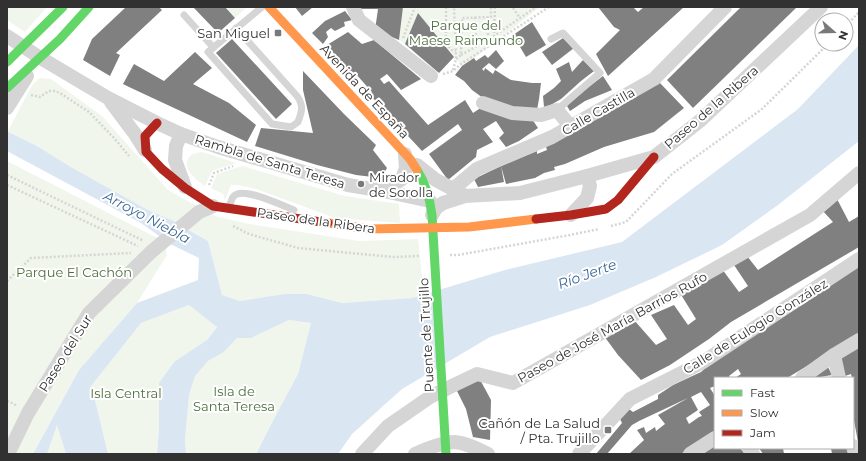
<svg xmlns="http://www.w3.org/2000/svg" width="866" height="461" viewBox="0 0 866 461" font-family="Montserrat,sans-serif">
	<rect width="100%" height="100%" fill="#fff"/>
	<g fill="#f1f6ed">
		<polygon points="7,7 47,7 25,32 7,20"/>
		<polygon points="225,7 247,7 235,18"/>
		<polygon points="403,7 540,7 463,67 418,13 405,44 399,40"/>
		<polygon points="40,78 51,79 102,116 168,190 215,216 249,224 359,241 418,239 424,295 412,298 342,303 307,294 284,294 240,301 222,295 208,241 178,223 148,210 69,166 37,146 8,131 31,87 34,83"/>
		<path d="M202,152L209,154L236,163L212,171L205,186C198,181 182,170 188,159C191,153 196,153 202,152Z"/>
		<polygon points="7,161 165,242 167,255 137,303 79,370 33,454 7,454"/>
		<polygon points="242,166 345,196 399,204 400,223 335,218 256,189 238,185 231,185 225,200 223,194 211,188 217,174"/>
		<polygon points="189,305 217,326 207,340 175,361 159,429 157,454 108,454 96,404 90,386 141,323"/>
		<polygon points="289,320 311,323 298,374 278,411 256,454 186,454 185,440 189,395 195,376 208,361 224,352 237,338 251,338"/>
		<polygon points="57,424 66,454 47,454"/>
	</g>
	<g fill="#dbe6f3">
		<polygon points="859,45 859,141 778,205 722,245 656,277 590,305 490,337 402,389 352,434 338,454 256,454 278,411 298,374 311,323 289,320 251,338 237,338 224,352 208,361 195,376 189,395 185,440 186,454 157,454 159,429 159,383 175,361 207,340 217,327 189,305 141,323 91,386 96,404 108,454 66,454 57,425 47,454 33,454 79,370 137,303 198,280 199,258 170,244 187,229 208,241 222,295 240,301 284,294 307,294 342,303 412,298 505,270 622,242 798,109"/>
		<polygon points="7,131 37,146 69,166 148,210 178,223 162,238 141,223 7,151"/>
	</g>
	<g fill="#808080" fill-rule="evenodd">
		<polygon points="126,7 159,7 162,10 116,53 120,55 110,76 83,60 92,39"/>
		<polygon points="193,7 225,7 235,18 218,33"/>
		<polygon points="295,7 313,7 302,16"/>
		<polygon points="357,7 403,7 399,40 375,30 378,9 358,9"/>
		<polygon points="598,7 633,7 638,12 644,7 684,7 608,76 596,54 620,30 614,27"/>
		<polygon points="741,7 797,7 693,108 667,80"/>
		<polygon points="345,11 352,20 344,22 345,26 335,31 331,28 326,32 328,37 323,44 312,33 325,21"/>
		<polygon points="418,13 454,57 439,73 405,44"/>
		<polygon points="532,22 546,45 526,57 513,35"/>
		<polygon points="348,32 362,44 374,40 421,79 401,90 387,74 380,79 384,84 389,81 428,125 465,100 473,113 482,107 532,119 538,128 519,141 506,147 499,138 504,133 496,121 483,129 493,142 477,150 476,157 448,180 429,154 462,130 458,124 422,151 369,94 372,92 355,73 353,75 336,56 327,45"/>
		<polygon points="563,38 574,48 552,65 542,52"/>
		<polygon points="232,39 292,104 276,119 216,53"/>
		<polygon points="496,50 504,61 496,69 489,63 482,69 484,71 485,68 493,74 495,70 511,80 532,83 541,83 539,99 537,110 503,106 483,98 472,90 464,81 455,75 462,66 474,58 476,61 485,55 488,58"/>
		<polygon points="195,52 212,68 193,84 229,103 256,125 247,142 129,87 123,84 134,64 164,81"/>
		<polygon points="583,60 594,71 581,81 561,99 549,106 544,107 543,96 554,88 561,81 556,69 569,62 572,72"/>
		<polygon points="303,71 344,114 376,145 373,150 387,168 381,178 356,175 317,165 255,146 261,128 313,133 303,90"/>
		<polygon points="603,76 612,90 585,101 570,111 567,106 587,84 590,86"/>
		<polygon points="660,83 684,108 654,132 604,147 565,164 554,167 555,170 544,173 535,178 506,184 501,166 504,182 478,187 474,179 501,166 537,151 537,154 547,150 546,147 592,118"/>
		<polygon points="837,199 849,222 859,216 859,247 731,322 709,339 670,365 641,380 618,355 604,336 634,320 656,345 667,339 651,315 674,305 688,325 696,319 680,293 722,269 739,292 748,286 734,265 747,256 758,270 833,222 822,210"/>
		<path d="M859,265V335L787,378H735L741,374L738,369L729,376L730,378H715V386L710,388L715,396V431L696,443L681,454H629L644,440L637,430L644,427L646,433L655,427L656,431L665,424L658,415L688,398L639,421L632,425L607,454H596L622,423L620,419L629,409L633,412L658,399V395L673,385L701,372L721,354ZM701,392L710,405L699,412L702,416L699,417L689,424L686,418L698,410L691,397Z"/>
		<polygon points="859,346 859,442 858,442 853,415 853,378 852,378 851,374 845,376 840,357"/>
		<polygon points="827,365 832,375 820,377 820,378 809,378"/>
		<polygon points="477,374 491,400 490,440 473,437 466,409 454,385"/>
		<polygon points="715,446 715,448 740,448 745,454 701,454"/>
		<polygon points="759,448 783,448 784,454 763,454"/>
		<polygon points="831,448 849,448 851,454 832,454"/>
	</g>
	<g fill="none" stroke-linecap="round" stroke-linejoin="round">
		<g stroke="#d5d5d5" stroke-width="2.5" stroke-dasharray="2 2" stroke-linecap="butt">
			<polyline points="446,7 446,37 448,46 452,50 456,51"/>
			<polyline points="495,7 494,36 536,7"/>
			<polyline points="513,8 520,18"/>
			<polyline points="475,17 476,47"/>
			<polyline points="846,26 859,12"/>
			<polyline points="403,38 415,7"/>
			<polyline points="461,55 488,40 488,17"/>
			<polyline points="456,59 461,55 462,18 491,17 491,7"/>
			<polyline points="453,70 456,59 454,7"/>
			<polyline points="443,74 453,71 461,64 549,7"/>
			<polyline points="31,95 40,97 49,91 54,91 60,93 89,112 114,138 129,156"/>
			<polyline points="7,175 144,241"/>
			<polyline points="7,185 138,246"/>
			<polyline points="209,185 214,173 233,166"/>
			<polyline points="233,226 249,234 298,248 393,257 419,256"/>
			<polyline points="611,226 626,222 672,174 762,109 828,44"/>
			<polyline points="450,255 458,255 570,235 599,229"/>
			<polyline points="7,281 31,258 131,253"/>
			<polyline points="7,401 18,406"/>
		</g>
		<g stroke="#d5d5d5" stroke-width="7">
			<polyline points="184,15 213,47"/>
			<path d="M236,28L297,96C304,106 302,111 298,122L291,127L272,124L208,52L262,7"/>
			<polyline points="551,39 563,33 600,73 557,110"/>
			<path d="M229,208C230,204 231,199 234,196C243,186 283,206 294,210"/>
		</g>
		<g stroke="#d5d5d5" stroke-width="14">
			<polyline points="353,7 359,20 431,76"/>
			<polyline points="7,36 39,57 108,98 157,123 181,134 218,147 348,185 384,191 430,201"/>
			<polyline points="111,102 135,134 145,150"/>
			<polyline points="483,103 512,113 541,115 557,110 570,126"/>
			<polyline points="7,108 27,76"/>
			<polyline points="181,134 176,146 175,160 185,187"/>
			<polyline points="417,165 436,180 462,194"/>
			<polyline points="453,189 477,169 552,137 654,79 725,7"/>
			<polyline points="384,191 402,179 406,168 405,154"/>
			<polyline points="432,215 436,208 443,203 465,196 520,193 587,176 654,157 701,120 821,7"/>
			<polyline points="571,215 587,198 590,186 587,176"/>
			<polyline points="834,355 839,378"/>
			<polyline points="802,378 834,355 859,340"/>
			<polyline points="853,446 855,454"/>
			<polyline points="749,448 753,454"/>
			<polyline points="8,454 28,413 89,313 151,252 199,212 213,206"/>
			<polyline points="362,454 388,426 430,397 454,385 477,374 513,383 810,215 859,173"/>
			<path d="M415,454C425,449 444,442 455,442C467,443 478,449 488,454"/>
			<polyline points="579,454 630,399 703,362 859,259"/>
			<polyline points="690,454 715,438"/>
		</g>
		<g stroke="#63d668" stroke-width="9">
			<polyline points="7,62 63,7"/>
			<polyline points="7,88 60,39 89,7"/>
			<path d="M417,170C426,184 430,199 432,215L446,454"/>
		</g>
		<g stroke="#ff974d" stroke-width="9">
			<polyline points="269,7 410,159 417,170"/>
			<polyline points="328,223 369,229 469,227 536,219"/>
		</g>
		<g stroke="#b3261e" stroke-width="9">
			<polyline points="157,123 145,136 146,152 162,169 185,188 213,206 328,223"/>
			<polyline points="536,219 571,215 606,209 618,200 654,157"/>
		</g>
	</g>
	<g fill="#797979" stroke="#fff" stroke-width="1.5">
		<rect x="274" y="29" width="8" height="8" rx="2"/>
		<circle cx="361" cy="184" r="4"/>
		<rect x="604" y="426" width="8" height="8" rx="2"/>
	</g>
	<g text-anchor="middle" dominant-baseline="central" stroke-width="4" stroke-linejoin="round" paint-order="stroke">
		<g font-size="13" fill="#4e6f3d" stroke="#fff">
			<text x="466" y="25">Parque del<tspan x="466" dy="15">Maese Raimundo</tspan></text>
			<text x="74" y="272">Parque El Cachón</text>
			<text x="234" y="391">Isla de<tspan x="234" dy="15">Santa Teresa</tspan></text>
			<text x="126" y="393">Isla Central</text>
		</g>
		<g font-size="13" fill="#313131" stroke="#fff" text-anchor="end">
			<text x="270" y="33">San Miguel</text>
			<text x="369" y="177" text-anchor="start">Mirador<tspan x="369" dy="15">de Sorolla</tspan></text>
			<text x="600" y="423">Cañón de La Salud<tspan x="600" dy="15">/ Pta. Trujillo</tspan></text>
		</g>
		<g font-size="13" fill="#313131" stroke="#fff">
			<text transform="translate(365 91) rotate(47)">Avenida de España</text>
			<text transform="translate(711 107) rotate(-41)">Paseo de la Ribera</text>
			<text transform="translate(598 111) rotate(-30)">Calle Castilla</text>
			<text transform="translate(270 161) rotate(17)">Rambla de Santa Teresa</text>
			<text transform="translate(316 220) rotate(8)">Paseo de la Ribera</text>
			<text transform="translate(755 326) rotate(-32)">Calle de Eulogio González</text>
			<text transform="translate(612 327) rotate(-29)">Paseo de José María Barrios Rufo</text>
			<text transform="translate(426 335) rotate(-93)">Puente de Trujillo</text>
			<text transform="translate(65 353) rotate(-58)">Paseo del Sur</text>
		</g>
		<g font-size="14" font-style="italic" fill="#3c6996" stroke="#fff">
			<text transform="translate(147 217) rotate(28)">Arroyo Niebla</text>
			<text transform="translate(587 274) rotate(-20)">Río Jerte</text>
		</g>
	</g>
	<rect width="866" height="461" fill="none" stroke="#313131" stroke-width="16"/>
	<rect x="714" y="377" width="140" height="72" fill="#ffffff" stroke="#adadad"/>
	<rect x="722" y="390" width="20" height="6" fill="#63d668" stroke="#adadad"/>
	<text x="750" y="397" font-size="12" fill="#313131">Fast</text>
	<rect x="722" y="410" width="20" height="6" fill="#ff974d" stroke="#adadad"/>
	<text x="750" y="417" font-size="12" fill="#313131">Slow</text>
	<rect x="722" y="430" width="20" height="6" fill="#b3261e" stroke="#adadad"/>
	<text x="750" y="437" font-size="12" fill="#313131">Jam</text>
	<g transform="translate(834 32) rotate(110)"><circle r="19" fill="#ffffff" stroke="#adadad"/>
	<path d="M0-3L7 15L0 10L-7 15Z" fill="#797979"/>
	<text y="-6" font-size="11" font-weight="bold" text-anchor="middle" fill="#313131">N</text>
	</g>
</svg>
